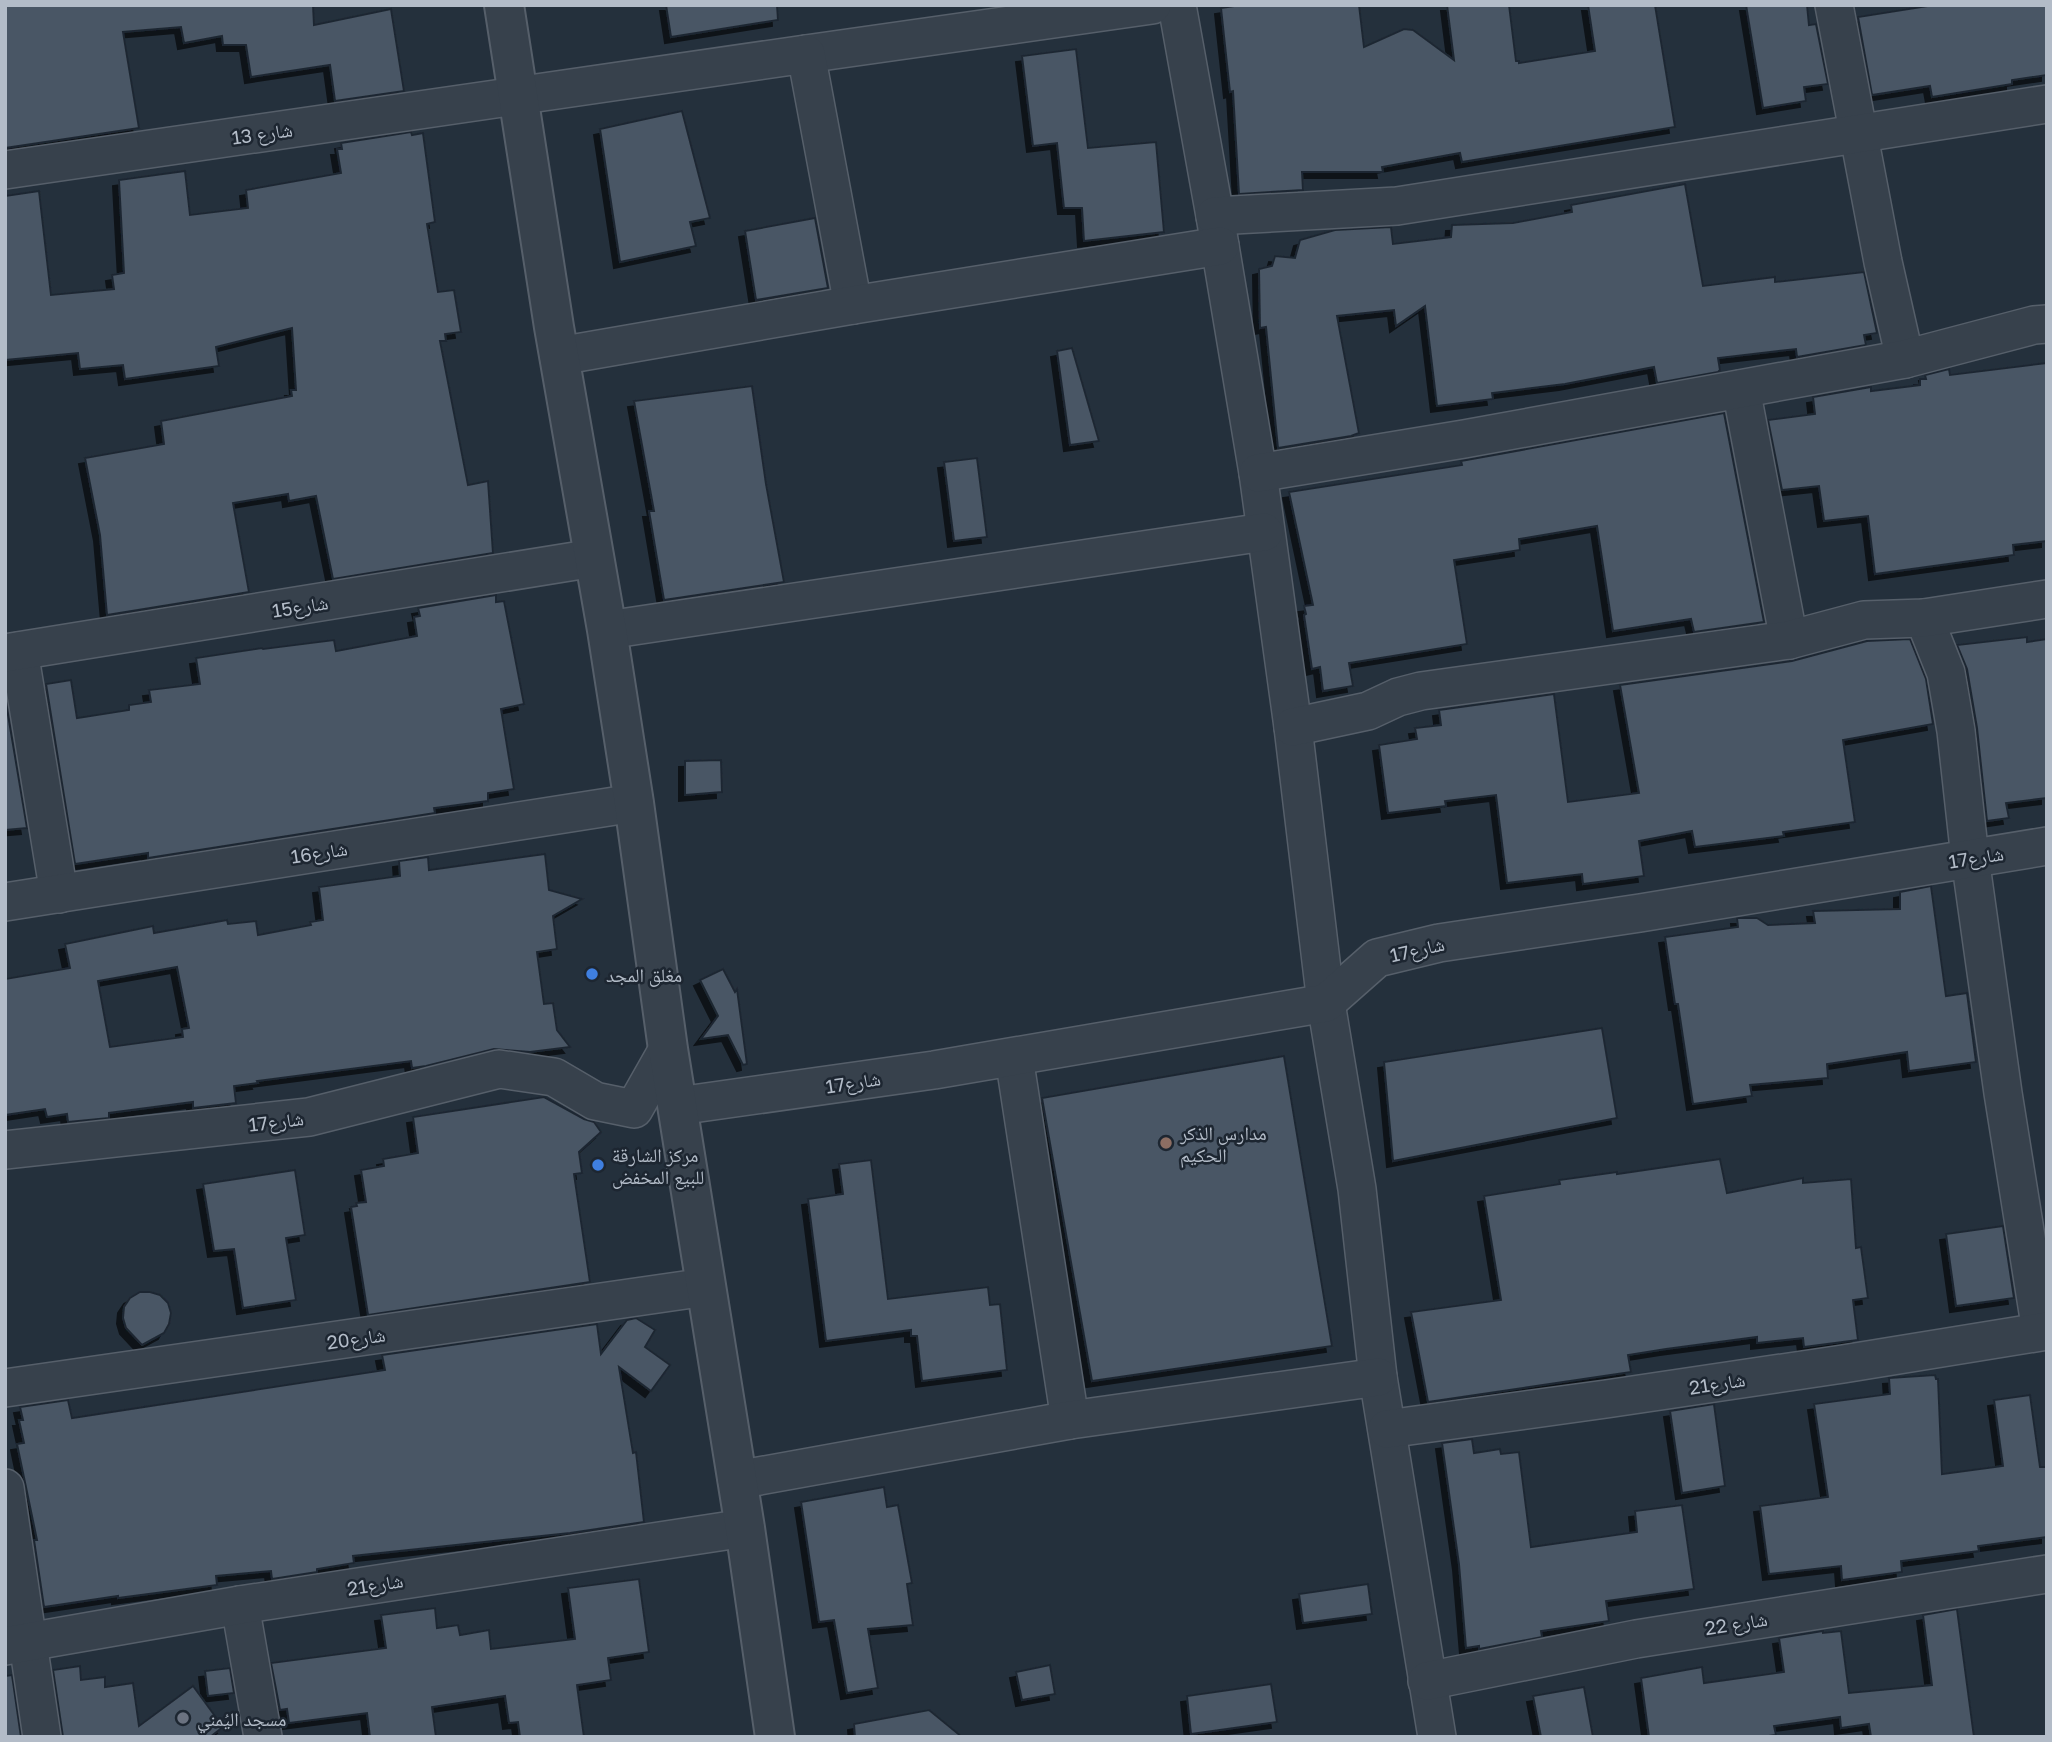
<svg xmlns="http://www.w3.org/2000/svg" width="2052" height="1742" viewBox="0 0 2052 1742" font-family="'Golos Text','Noto Naskh Arabic',sans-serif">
	<defs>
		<filter id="shadow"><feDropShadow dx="-6" dy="6" stdDeviation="0" flood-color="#0009"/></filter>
	</defs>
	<rect width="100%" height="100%" fill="#24303c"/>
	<g fill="#4a5765" stroke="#1f2833" stroke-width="2" fill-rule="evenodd" filter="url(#shadow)">
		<polygon points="5,5 313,5 314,25 391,9 404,91 335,101 330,65 251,77 246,45 223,45 222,36 184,43 181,27 123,32 139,128 5,148"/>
		<polygon points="666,5 777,5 778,20 671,37"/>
		<polygon points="1241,5 1359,5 1364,47 1404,29 1413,30 1454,60 1447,5 1509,5 1516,61 1519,61 1519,63 1595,51 1588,5 1655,5 1675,127 1462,162 1460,153 1382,167 1383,172 1302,172 1303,190 1239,194 1233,91 1230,92 1221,8"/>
		<polygon points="1746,5 1807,5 1809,25 1816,24 1828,84 1804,87 1806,101 1763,108"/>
		<polygon points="1934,5 2047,5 2047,75 2012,80 2012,84 1932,97 1930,86 1872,95 1858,17"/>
		<polygon points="1076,49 1088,148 1156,142 1164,232 1084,241 1082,208 1064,208 1057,143 1033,146 1022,56"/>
		<polygon points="682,111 710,218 690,222 696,246 620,262 600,129"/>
		<polygon points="411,132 412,135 423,133 435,222 427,224 438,292 454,290 461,332 445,334 446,341 440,341 468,485 488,481 493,553 333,579 316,496 289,501 288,494 233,503 249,592 107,615 100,535 85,458 164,444 161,421 292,396 291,390 296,390 292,328 216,347 219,366 125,379 123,365 80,369 78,353 5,360 5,196 39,191 51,295 114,289 112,275 124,273 119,180 185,171 190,215 248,208 246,190 341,173 337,149 342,149 341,143"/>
		<polygon points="1685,184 1703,286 1775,277 1775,282 1864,272 1877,333 1864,335 1866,345 1797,357 1796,349 1718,358 1720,370 1718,372 1657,383 1654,367 1565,384 1492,393 1493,399 1437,406 1425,306 1396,326 1394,310 1337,316 1359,433 1351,436 1278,448 1266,327 1260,328 1259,269 1272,266 1275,256 1295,258 1300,240 1335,230 1391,227 1393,244 1451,237 1452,225 1513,223 1572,212 1571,205"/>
		<polygon points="815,218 828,288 756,300 745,231"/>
		<polygon points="1072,348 1099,441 1070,445 1057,351"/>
		<polygon points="2047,363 2047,541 2013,545 2014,555 1875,574 1868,516 1824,521 1819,486 1782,490 1768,420 1815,414 1813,397 1871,387 1871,391 1920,385 1920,379 1926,379 1925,375 1949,369 1950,375"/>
		<polygon points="752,386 766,484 784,582 664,600 649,511 654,511 634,401"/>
		<polygon points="1724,413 1764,622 1694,632 1691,619 1613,631 1597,526 1519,539 1520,550 1454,560 1467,644 1349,663 1353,686 1323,691 1320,667 1312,669 1304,615 1306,614 1304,606 1313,605 1289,492 1462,465 1461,461"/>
		<polygon points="977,458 987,537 954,541 944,462"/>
		<polygon points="496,595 496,602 504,601 524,704 501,709 514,789 488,793 488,801 434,808 435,813 148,858 148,853 75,864 46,684 71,680 77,718 129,710 129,705 151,702 149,690 200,684 196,658 262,648 263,649 334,640 336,651 417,636 414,617 420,616 418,608"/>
		<polygon points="2027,637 2027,642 2047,639 2047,798 2006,803 2009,818 1987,821 1977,728 1967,669 1957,645"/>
		<polygon points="1910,639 1926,679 1933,724 1843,740 1855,822 1783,832 1784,836 1695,847 1692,831 1639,841 1644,876 1583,884 1582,874 1507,883 1496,795 1445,801 1446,806 1388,813 1379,745 1417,739 1415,728 1441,725 1439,710 1554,694 1568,802 1639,793 1620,685 1792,661 1867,641"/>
		<polygon points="5,697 27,828 5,830"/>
		<polygon points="721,760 722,792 685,795 685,761"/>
		<path d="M545,854L549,890L582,899L553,916L557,949L537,952L544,1004L553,1003L557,1030L570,1047L530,1052L494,1049L426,1066L412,1068L411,1061L257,1081L258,1083L234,1086L236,1103L193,1108V1102L109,1113V1118L68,1122L67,1114L47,1117L45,1109L5,1115V979L70,968L65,944L153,926L154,933L227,920L228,924L256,921L258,935L311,925L310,922L323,920L319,887L400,876L399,861L428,857L429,870ZM177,967L189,1028L182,1029L183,1037L110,1047L98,981Z"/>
		<polygon points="1931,886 1946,996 1967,993 1976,1062 1909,1071 1907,1052 1827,1064 1828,1078 1750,1085 1752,1096 1693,1104 1678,1004 1675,1004 1665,937 1738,927 1737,918 1757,918 1768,925 1815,923 1813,911 1900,909 1900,892"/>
		<polygon points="723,969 735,992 737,989 747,1064 743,1065 728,1035 701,1039 718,1016 700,980"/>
		<polygon points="1602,1028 1617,1118 1393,1161 1384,1062"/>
		<polygon points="1284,1056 1332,1346 1092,1381 1042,1098"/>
		<polygon points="544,1097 584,1119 594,1122 601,1132 579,1152 582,1173 574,1174 590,1282 368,1315 351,1207 357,1206 356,1203 366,1202 361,1170 384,1166 383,1159 418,1153 413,1117"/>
		<polygon points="1720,1159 1727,1193 1803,1178 1803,1183 1851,1179 1856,1248 1861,1247 1868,1298 1853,1300 1858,1340 1804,1347 1803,1338 1757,1343 1757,1337 1666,1349 1628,1355 1631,1372 1428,1402 1411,1312 1501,1300 1484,1196 1560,1184 1559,1180 1617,1172 1617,1174"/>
		<polygon points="871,1160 888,1299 988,1287 990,1305 1000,1304 1007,1370 922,1381 917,1336 911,1336 911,1330 826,1341 808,1199 843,1194 839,1164"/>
		<polygon points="295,1170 305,1235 286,1238 296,1300 243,1308 234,1249 214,1251 203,1184"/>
		<polygon points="2003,1226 2014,1298 1956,1306 1946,1234"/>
		<polygon points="140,1292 150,1292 160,1295 168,1303 171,1313 169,1324 164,1333 142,1345 126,1328 123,1318 124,1307 130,1298"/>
		<polygon points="636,1318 655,1330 645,1347 670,1365 651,1391 619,1367 633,1453 636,1452 644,1522 570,1533 353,1556 354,1563 317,1569 317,1572 272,1579 271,1571 216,1576 217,1585 118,1598 118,1596 44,1607 34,1540 37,1540 17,1444 24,1443 19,1420 23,1420 20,1407 68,1400 72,1418 385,1370 382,1355 597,1324 601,1354 627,1320"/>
		<polygon points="1935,1375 1936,1379 1938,1379 1942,1474 2003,1466 1994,1400 2030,1395 2040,1467 2047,1467 2047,1537 1978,1546 1979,1551 1901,1561 1902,1572 1842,1580 1841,1566 1769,1574 1760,1506 1828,1497 1814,1404 1890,1394 1889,1378"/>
		<polygon points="1714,1404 1725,1486 1682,1493 1670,1411"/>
		<polygon points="1472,1439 1474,1453 1500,1449 1501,1454 1519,1452 1531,1547 1637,1532 1635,1511 1682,1505 1694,1589 1606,1601 1609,1621 1541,1631 1542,1637 1479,1649 1479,1646 1466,1648 1459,1564 1442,1443"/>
		<polygon points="884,1487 887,1507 898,1505 912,1583 907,1584 913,1625 868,1629 878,1688 847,1693 834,1620 819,1622 801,1502"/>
		<polygon points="639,1579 649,1652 608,1658 611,1680 577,1685 584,1737 520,1737 518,1722 509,1723 505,1696 432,1707 436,1737 370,1737 367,1713 289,1723 287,1709 280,1710 271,1663 386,1648 381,1615 435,1608 437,1628 458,1625 460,1635 489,1630 491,1649 575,1639 568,1588"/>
		<polygon points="1368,1584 1372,1614 1303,1623 1299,1594"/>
		<polygon points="1957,1609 1974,1737 1871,1737 1869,1724 1841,1728 1840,1717 1774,1726 1776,1735 1761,1737 1649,1737 1641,1678 1702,1667 1704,1683 1784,1672 1779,1638 1823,1631 1823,1633 1841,1631 1849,1693 1932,1685 1923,1615"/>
		<polygon points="1050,1665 1055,1694 1022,1700 1016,1672"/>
		<polygon points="80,1666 81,1680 105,1677 105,1687 133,1683 139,1726 193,1686 223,1727 210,1737 63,1737 53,1670"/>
		<polygon points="230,1668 234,1693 208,1696 205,1671"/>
		<polygon points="12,1675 21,1737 5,1737 5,1676"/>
		<polygon points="1271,1684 1277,1722 1191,1734 1187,1696"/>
		<polygon points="1584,1687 1593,1737 1541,1737 1533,1696"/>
		<polygon points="929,1710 962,1737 855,1737 854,1724"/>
	</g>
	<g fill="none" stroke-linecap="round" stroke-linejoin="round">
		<g stroke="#565f6a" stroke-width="40">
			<g id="minor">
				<polyline points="1177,5 1215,216 1258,473 1293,727 1326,1003 1357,1189 1378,1377 1437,1737"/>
				<polyline points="1834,5 1883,262 1905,359"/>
				<polyline points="806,54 1152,5"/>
				<polyline points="5,170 806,54 853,305"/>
				<polyline points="1215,216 1397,206 2047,104"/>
				<polyline points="559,356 853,305 1220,246"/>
				<polyline points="1741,389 1789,640"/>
				<polyline points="1258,473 1464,439 1905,359 2034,325 2047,324"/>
				<polyline points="1924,618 1946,673 1956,731 1970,858 2003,1093 2041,1331"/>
				<polyline points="607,630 1264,532"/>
				<polyline points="19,651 59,894"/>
				<polyline points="5,653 594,558"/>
				<polyline points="1293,727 1368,711 1398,697 1421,691 1789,640 1864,620 1924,618 2047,599"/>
				<polyline points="5,902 634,803"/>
				<polyline points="1014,1057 1070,1420"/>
				<polyline points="678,1106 934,1070 1326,1003 1377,958 1439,943 1640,913 2047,846"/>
				<polyline points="5,1150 309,1117 499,1069 554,1077 595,1101 634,1109 668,1049"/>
				<polyline points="5,1388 706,1287"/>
				<polyline points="1387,1429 1606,1399 1843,1364 2047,1331"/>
				<polyline points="737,1480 1070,1420 1378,1377"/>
				<polyline points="5,1488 42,1737"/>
				<polyline points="240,1605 263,1737"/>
				<polyline points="5,1646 240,1605 745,1528"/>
				<polyline points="1427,1681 1636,1639 2047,1574"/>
			</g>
		</g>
		<g stroke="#565f6a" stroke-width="42">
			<polyline id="tertiary" points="504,5 554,327 607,630 634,803 668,1049 745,1528 775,1737"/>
		</g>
		<use href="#minor" stroke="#37414c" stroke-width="37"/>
		<use href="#tertiary" stroke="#37414c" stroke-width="38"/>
	</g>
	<g fill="#3f7fe0" stroke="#1d2631" stroke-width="2.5">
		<circle cx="592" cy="974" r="7"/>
		<circle cx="598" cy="1165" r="7"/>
	</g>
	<circle fill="#8d6e63" stroke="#1d2631" stroke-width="2.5" cx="1166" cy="1143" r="7"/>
	<circle fill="#6b7280" stroke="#1d2631" stroke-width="2.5" cx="183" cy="1718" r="7"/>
	<g text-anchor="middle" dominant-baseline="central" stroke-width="5" stroke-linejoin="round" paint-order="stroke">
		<g font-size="19" fill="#b3bcc8" stroke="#1d2631">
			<text transform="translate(262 133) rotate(-8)">شارع 13</text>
			<text transform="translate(300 606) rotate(-9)">شارع15</text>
			<text transform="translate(319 852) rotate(-9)">شارع16</text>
			<text transform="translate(1976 857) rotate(-9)">شارع17</text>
			<text transform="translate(1417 949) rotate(-13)">شارع17</text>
			<text transform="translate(853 1082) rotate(-9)">شارع17</text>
			<text transform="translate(276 1121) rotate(-7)">شارع17</text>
			<text transform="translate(356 1338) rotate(-8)">شارع20</text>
			<text transform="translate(1717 1383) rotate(-9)">شارع21</text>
			<text transform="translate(375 1584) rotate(-9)">شارع21</text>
			<text transform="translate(1736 1623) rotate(-9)">شارع 22</text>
		</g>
		<g font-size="19" fill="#b3bcc8" stroke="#1d2631" text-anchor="start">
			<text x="606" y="974">مغلق المجد</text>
			<text x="1180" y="1132">مدارس الذكر<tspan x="1180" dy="22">الحكيم</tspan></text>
			<text x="612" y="1154">مركز الشارقة<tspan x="612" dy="22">للبيع المخفض</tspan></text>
			<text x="197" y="1718">مسجد اليُمني</text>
		</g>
	</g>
	<rect width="2052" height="1742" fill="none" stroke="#b3bcc8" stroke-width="14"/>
</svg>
